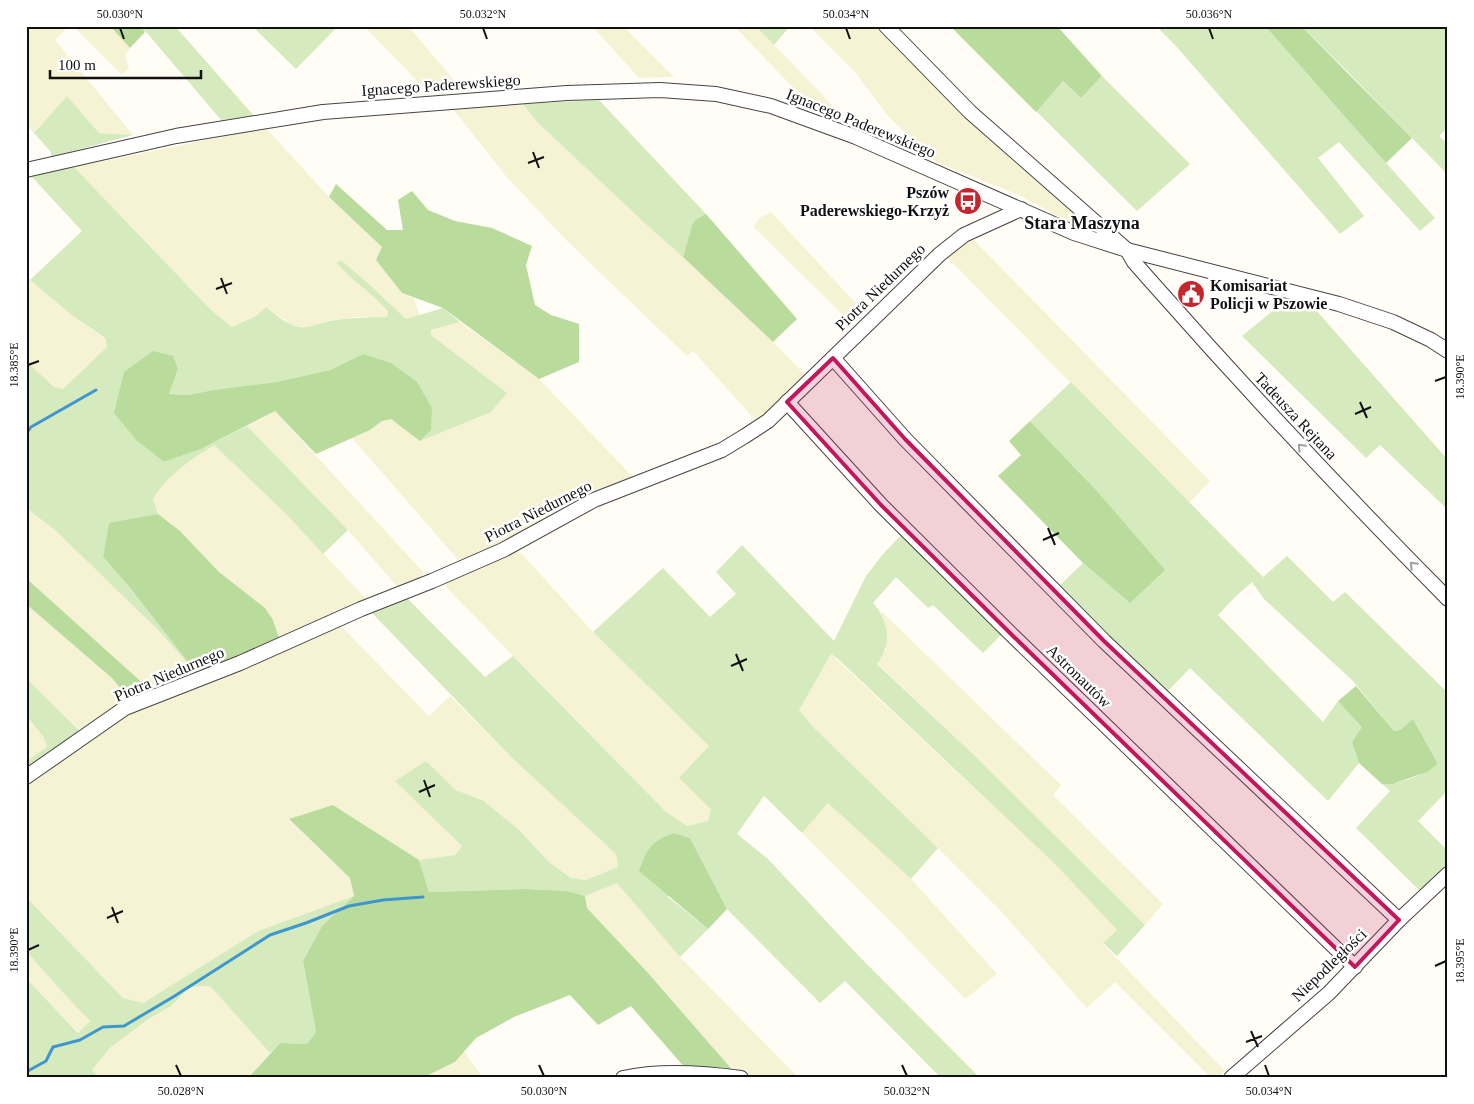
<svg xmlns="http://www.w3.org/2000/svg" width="1474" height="1104" viewBox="0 0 1474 1104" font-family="Georgia,serif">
	<rect width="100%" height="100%" fill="#fffdf5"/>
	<g fill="#f6f3d4">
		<polygon points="26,26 69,26 55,40 133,135 99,133 67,96 34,133 26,125"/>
		<polygon points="73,26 110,26 130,48 125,56 129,68 122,75"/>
		<polygon points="364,26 408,26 459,86 427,91"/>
		<polygon points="592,26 623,26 674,77 639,78"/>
		<polygon points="734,26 755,26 822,94 848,125 824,114 802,97"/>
		<polygon points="809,26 879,26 930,81 1089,221 1083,230 1021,196 936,162 888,116 854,71"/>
		<polygon points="523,104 538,123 648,226 689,262 773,342 807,377 758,423 693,351 687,356 565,239 505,175 453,109"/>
		<polygon points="266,128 329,197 382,247 401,293 413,298 420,315 406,319 370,285 341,260 365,290 375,298 388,311 387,317 358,317 325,321 313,327 301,327 293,326 266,307 256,316 232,327 209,308 74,167"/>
		<polygon points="771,212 863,311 850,322 754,227 759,218"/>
		<polygon points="971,237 1210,481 1189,503 946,256"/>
		<polygon points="26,276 73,316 105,339 107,347 63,389 54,387 26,361"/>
		<polygon points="460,322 539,379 635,479 550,518 460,562 352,438 370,430 382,421 391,419 464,360 431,335 431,330"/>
		<polygon points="275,411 424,573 411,585 399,589 348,530 247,426"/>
		<polygon points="214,445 287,515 370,603 280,641 273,620 219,572 180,531 158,514 153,499 160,486 176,471"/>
		<polygon points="26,508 55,530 160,632 198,675 147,687 26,578"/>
		<polygon points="510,550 521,553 593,632 709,746 711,809 708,821 687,826 665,811 440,581"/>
		<polygon points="26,604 112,678 129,699 80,730 26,678"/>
		<polygon points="881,611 1061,785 1053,795 1163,904 1145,925 975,756 877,663 886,649 887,636"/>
		<polygon points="340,625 429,716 450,696 511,757 616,854 618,867 586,880 571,878 550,863 518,829 484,801 456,790 426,761 396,781 462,846 455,855 419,860 333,805 289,820 350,878 354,896 258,931 143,1003 123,998 26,897 26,782 121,714"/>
		<polygon points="831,654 1056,865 1117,930 1103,944 1225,1071 1218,1078 1211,1078 1115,982 1087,1008 1001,911 938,848 817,732 799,710"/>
		<polygon points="26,715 44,738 48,747 26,762"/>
		<polygon points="828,803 911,879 997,974 965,999 898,929 802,833"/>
		<polygon points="617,882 680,957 799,1078 771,1078 735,1073 649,974 587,908 585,896"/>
		<polygon points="26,951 66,996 90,1021 79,1033 26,978"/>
		<polygon points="210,986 270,1053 248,1078 100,1078 92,1070 110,1048 147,1020 171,1006 190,987"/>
		<polygon points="464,1051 483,1078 422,1078 455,1062"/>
	</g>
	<g fill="#d5ebbd">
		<polygon points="141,26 175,26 254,116 221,120"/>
		<polygon points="252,26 338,26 296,69"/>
		<polygon points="755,26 790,26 774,45"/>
		<polygon points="1156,26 1265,26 1435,218 1420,231 1339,142 1318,158 1364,216 1340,234 1175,45"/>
		<polygon points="1301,26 1448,26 1448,127 1439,136 1448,144 1448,175 1345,69"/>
		<polygon points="1102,76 1190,164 1137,211 1036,111 1063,81 1081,98"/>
		<polygon points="67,96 99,133 133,135 51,157 51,152 34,133"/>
		<polygon points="599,100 706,214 695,220 692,225 683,257 648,226 538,123 523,104"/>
		<path d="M74,167L209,308L232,327L256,316L266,307C274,313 285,323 295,326C308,330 317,323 329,321C348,318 367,317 387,317L388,311L375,298L349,276L337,263L341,260L370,285L406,319L443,308L460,322L431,330V335L507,393L491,412L420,441L431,430L363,354L330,370L276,382L213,390L188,395L169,394L178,369L137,441L164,462L201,449L247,426L348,530L323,554L287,515L214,445C190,461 168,474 153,499L158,514L109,524L103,557L131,589L198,675L160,632L55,530L26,508V361L54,387L63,389L107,347L105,338L73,316L30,280L82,231L31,176Z"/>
		<polygon points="1286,300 1315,309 1448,460 1448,510 1380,445 1366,458 1242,336"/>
		<path d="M1071,382L1263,577L1287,556L1333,602L1345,592L1448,693V790L1418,821L1448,851V866L1421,892L1356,828L1390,791L1382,784C1401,784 1423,775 1438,764L1413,719L1400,730L1394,731L1353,681L1264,599L1252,582L1234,598L1218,615L1323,722L1338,701L1363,727L1352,742L1359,763L1328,801L1190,668L1166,693L1058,587L1083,563L1130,603L1096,490L1030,421Z"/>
		<path d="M904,532L1004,632L983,653L933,605L928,608L896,577L873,603C883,613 891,634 885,649C884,654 880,659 877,664L975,756L1145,925L1117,956L1103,943L1117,930L1056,865L837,658L831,654L799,710L815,729L938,848L911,879L828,803L802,833L764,796L737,834L768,859L854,951L980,1078H941L845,981L820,1003L727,909L690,838L674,833L668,897L708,929L680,957L617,883L585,896L567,891L527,889L429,892L419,860L455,855L462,846L395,781L426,761L456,790L484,801L518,829L550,863L571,878L586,880L618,867L616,854L511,757L372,613L405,596L485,677L513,656L665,811L687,826L708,821L711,809L679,778L709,746L593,632L663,568L710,617L736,594L716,572L742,545L834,641L866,576L883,554Z"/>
		<polygon points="26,678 82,733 26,771 26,762 47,747 44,738 26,715"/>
		<polygon points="354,896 322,926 303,961 316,1032 307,1044 280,1043 270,1053 210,986 190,987 171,1006 147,1020 110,1048 92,1070 100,1078 26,1078 26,978 78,1033 90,1021 66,996 26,951 26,897 123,998 143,1003 258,931"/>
	</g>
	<g fill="#b9dc9c">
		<polygon points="110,26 141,26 145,32 130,48"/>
		<polygon points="950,26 1057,26 1102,76 1081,98 1063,81 1036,112"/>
		<polygon points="1265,26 1301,26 1412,138 1386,163"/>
		<polygon points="336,184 387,230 403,230 398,200 412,191 428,210 455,221 492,228 532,246 526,265 535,305 551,315 579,324 579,362 539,379 443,308 402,293 376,260 382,247 329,197"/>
		<polygon points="706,214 797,319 773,342 683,257 692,225 695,220"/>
		<polygon points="153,351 173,356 178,369 169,394 188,395 213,390 276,382 330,370 363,354 391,363 417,382 432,408 431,430 420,441 391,419 382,421 370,430 316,454 275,411 201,449 164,462 137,441 114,413 124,372"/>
		<polygon points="1030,421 1096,490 1165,570 1130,603 1083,563 998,476 1021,455 1009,441"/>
		<polygon points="158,514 180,531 219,572 265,608 273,620 280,641 198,675 131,589 103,557 109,523"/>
		<polygon points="26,578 147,687 129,699 112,678 26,604"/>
		<polygon points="1356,686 1394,731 1400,730 1413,719 1438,764 1427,772 1392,784 1382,784 1359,763 1352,742 1362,727 1338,701"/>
		<polygon points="333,805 419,860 429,892 527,889 567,891 585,896 587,908 649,974 735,1073 686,1069 631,1006 598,1025 570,995 514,1017 476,1038 455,1062 422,1078 248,1078 280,1043 307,1044 316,1032 303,961 322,926 354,896 350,878 289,819"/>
		<path d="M674,833L690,838L727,909L708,929L639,871C648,848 650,842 674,833Z"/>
	</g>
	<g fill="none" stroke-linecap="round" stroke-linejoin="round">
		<g stroke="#3f96cf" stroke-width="3">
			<polyline points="26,434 31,427 96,390"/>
			<polyline points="26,1072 46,1061 53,1047 80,1040 103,1027 124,1026 173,997 270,935 306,923 349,906 383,900 423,897"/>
		</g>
		<g stroke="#444" stroke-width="16">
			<g id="minor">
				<path d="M886,26L970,112L1127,250L1134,262L1148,278C1245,388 1345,495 1448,599"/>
				<polyline points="26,170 176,136 323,112 567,93 660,90 716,94 771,106 856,137 1074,233 1127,250 1339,304 1393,322 1431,340 1448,351"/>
				<polyline points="833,358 905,439 1104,641 1399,920"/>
				<polyline points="787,402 881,505 1013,636 1355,967"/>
				<polyline points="26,777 125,708 240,663 361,609 432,581 503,550 594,500 722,450 745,436 768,421 940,254 964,235 1021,209"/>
				<path d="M623,1078C659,1070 705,1073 741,1078"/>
				<polyline points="1231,1078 1329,993 1399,920 1448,874"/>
			</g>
		</g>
		<use href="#minor" stroke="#fff" stroke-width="14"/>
	</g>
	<defs><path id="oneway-chevron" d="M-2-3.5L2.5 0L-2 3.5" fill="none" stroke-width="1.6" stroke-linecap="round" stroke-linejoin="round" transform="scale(1.25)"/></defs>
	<g stroke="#a0a0a0">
		<use href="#oneway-chevron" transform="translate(1301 447) rotate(-133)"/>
		<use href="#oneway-chevron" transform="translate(1413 565) rotate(-135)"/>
	</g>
	<path fill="#c2185b" fill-opacity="0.2" stroke="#c2185b" stroke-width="4" stroke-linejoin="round" d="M833,358L905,439L1104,641L1399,920L1355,967L1013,636L881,505L787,402Z"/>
	<path fill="none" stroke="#111" stroke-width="2" d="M120,28L124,39M483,28L487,39M846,28L850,39M1209,28L1213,39M533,152L539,168M528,163L544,157M221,278L227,294M216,289L232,283M28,365L39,361M1435,381L1446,377M1360,402L1367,418M1355,414L1371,407M1048,528L1055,545M1043,540L1059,533M736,654L743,671M731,666L747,659M424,780L430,797M419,792L435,785M112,907L118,923M107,918L123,911M28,950L39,945M1435,966L1446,961M1251,1031L1258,1047M1246,1042L1262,1036M176,1065L181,1076M539,1065L544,1076M902,1065L907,1076M1265,1065L1269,1076"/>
	<defs>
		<g id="bus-disc" transform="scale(1.4375)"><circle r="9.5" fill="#c4262e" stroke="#fff"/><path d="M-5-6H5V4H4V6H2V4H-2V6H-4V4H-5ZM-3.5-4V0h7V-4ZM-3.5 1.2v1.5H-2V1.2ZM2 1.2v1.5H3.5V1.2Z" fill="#fff"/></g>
		<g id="civic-disc" transform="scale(1.4375)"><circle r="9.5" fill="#c4262e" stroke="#fff"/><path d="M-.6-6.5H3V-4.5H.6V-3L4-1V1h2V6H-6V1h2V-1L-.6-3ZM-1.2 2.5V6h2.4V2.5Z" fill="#fff"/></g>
	</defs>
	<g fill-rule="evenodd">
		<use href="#bus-disc" x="968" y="201"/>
		<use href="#civic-disc" x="1191" y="294"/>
	</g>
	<g text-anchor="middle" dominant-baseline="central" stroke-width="5" stroke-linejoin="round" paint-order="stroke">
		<g font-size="16" fill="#111" stroke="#fff">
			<text transform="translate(441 85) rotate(-4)">Ignacego Paderewskiego</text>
			<text transform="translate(861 123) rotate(22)">Ignacego Paderewskiego</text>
			<text transform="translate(880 287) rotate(-44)">Piotra Niedurnego</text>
			<text transform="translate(1296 416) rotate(47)">Tadeusza Rejtana</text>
			<text transform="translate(538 511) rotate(-27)">Piotra Niedurnego</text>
			<text transform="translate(169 674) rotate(-23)">Piotra Niedurnego</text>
			<text transform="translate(1079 676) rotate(44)">Astronautów</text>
			<text transform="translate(1329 965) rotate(-44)">Niepodległości</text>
		</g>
		<g font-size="16" font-weight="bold" fill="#111" stroke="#fff" text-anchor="end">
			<text x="949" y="192">Pszów<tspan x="949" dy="18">Paderewskiego-Krzyż</tspan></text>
			<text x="1210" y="285" text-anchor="start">Komisariat<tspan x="1210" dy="18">Policji w Pszowie</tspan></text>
		</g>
		<g font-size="18" font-weight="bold" fill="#111" stroke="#fff">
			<text x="1082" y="223">Stara Maszyna</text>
		</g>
	</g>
	<rect width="1474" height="1104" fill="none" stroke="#ffffff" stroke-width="55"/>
	<path d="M50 70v8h151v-8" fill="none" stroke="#111111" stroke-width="2.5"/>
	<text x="58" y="70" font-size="15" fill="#111111" stroke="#ffffff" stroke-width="4" paint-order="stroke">100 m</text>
	<rect x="28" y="28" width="1418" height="1048" fill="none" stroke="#111" stroke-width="2"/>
	<g font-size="12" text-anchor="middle" fill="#111">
		<text x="120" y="18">50.030°N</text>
		<text x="483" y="18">50.032°N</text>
		<text x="846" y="18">50.034°N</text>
		<text x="1209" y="18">50.036°N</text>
		<text transform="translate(14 365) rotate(-90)" y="4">18.385°E</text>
		<text transform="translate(1460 377) rotate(-90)" y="4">18.390°E</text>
		<text transform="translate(14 950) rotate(-90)" y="4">18.390°E</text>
		<text transform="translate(1460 961) rotate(-90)" y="4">18.395°E</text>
		<text x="181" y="1095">50.028°N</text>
		<text x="544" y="1095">50.030°N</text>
		<text x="907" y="1095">50.032°N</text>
		<text x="1269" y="1095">50.034°N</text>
	</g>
</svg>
